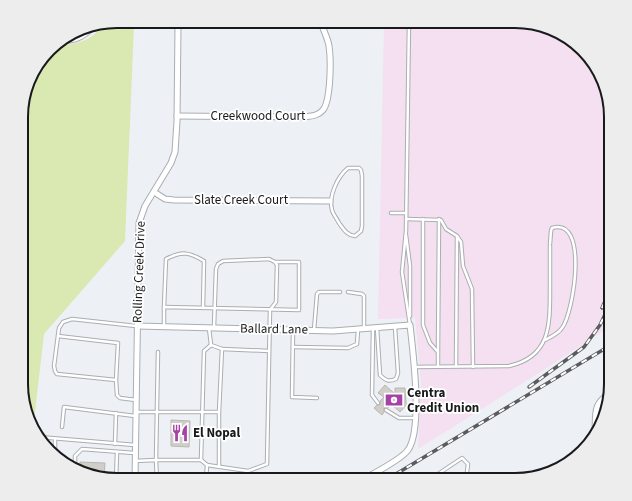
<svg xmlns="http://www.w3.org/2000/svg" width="632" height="501" viewBox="0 0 632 501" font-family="'Source Sans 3',sans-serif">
	<rect width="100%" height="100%" fill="#edf1f6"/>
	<polygon fill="#f4e0f0" points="521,21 552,28 578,45 601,75 611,117 611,326 542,371 418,449 421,382 415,318 378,319 384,23"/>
	<path fill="#dae8b1" d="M101,26H134L125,241L44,334L33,429L31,427L21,391L22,104L34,69L52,47C70,44 91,44 101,26Z"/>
	<g fill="#d1cdc8" stroke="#bab7b2">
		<polygon points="385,385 395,394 395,388 405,388 406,403 407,404 400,412 391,404 388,408 384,408 384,412 382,415 374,408 377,405 380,404 380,401 384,397 378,393"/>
		<polygon points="171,420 190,421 189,447 171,446"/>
		<polygon points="80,462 105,463 104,478 80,472"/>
	</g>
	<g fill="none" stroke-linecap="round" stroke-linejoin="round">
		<g stroke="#aaaeb2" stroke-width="4.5">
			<g id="lane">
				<polyline points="409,22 406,231 402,272 410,325"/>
				<path d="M58,42C76,42 83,39 96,26"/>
				<path d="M348,168H359L361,170L362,176V226L361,231L355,236C347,235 344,230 339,223C337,219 333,214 332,210C328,196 338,176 348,168Z"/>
				<polyline points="391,213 406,213"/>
				<polyline points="406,219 441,220 446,229 457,236 461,242 463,266 472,289 473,367"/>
				<polyline points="423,219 423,325 430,343 438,352 438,367"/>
				<polyline points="406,235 410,266 410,316"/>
				<polyline points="348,292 362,294 364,296 364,328"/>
				<path d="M164,307L166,259C182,251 189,252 204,261L203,308"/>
				<polyline points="164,326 164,307 299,310 299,262 276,262"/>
				<polyline points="373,328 372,395 378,403"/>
				<path d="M377,328L380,375C386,381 389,382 396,379L398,373L395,327"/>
				<polyline points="293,330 292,397 317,398"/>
				<polyline points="314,330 317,294 319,292 340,292"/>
				<polyline points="58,336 118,343 116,380"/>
				<path d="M545,340C551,337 558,334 562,328C574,312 589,216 552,228L551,231L550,244"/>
				<polyline points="293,347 348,348 357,344 358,330"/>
				<polyline points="222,349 269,351"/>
				<polyline points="158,352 156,460 201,460 207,465"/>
				<polyline points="438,352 439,219"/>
				<polyline points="456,366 457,237"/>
				<path d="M414,367L509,366C550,357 550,326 550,290C550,276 550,261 550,246"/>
				<polyline points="136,400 120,398 117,395 116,380 57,374 55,371 54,366 59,328 63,322 72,319 136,326"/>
				<polyline points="386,410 399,418 415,418"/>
				<polyline points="137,412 219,412 222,349 211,345 209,328"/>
				<polyline points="219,412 219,467"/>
				<polyline points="62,427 64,407 135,416"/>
				<polyline points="39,437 135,445"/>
				<polyline points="115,444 116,413"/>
				<polyline points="55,457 55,439"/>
				<polyline points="201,460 204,351 211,345"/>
				<polyline points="135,461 156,460 157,480"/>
				<polyline points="75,469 75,456 82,449 134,453"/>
				<polyline points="116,480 117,452"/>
				<polyline points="206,480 207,465 248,471 267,464 270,310 276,302 277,265 275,262 269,259 223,261 218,264 216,269 214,327"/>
				<polyline points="429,480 462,458 468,464 466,480"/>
			</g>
		</g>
		<g stroke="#aaaeb2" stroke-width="7">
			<g id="street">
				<path d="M177,116L303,117C311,116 318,116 323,110C331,100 331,59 329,46C328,39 324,32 322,25"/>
				<polyline points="154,192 165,199 174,200 330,201"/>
				<path d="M137,326L333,331L410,325C413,352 423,429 408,450C401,460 374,473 362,480"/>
				<path d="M595,434C596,416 592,403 610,394"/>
				<polyline points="135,480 139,223 145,206 171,163 175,152 177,121 178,25"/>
			</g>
		</g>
		<use href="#lane" stroke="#fff" stroke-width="2.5"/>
		<use href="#street" stroke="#fff" stroke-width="5"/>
		<g stroke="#595b5e" stroke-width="3.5">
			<g id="rail">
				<polyline points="602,308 606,299 611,269"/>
				<polyline points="529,387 584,347 600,325 611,302"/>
				<polyline points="386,480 611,345"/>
			</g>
		</g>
		<use href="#rail" stroke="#fff" stroke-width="2" stroke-dasharray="6" stroke-linecap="butt"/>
	</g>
	<defs>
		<g id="bank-bare" transform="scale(1.38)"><path d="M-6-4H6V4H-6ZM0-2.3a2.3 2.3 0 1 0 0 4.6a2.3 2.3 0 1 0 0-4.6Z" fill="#a542a8" stroke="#fff" stroke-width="2.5" paint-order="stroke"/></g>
		<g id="restaurant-bare" transform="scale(1.38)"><path d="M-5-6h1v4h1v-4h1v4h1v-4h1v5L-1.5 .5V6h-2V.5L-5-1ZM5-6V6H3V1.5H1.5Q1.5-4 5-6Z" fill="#a542a8" stroke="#fff" stroke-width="2.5" paint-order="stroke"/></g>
	</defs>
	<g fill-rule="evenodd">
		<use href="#bank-bare" x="394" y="400"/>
		<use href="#restaurant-bare" x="180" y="433"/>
	</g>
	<g text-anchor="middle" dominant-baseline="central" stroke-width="3.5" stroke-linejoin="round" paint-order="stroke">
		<g font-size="13" fill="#191a1c" stroke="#fff">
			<text x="258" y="116">Creekwood Court</text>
			<text x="241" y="200">Slate Creek Court</text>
			<text transform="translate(139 272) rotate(-88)">Rolling Creek Drive</text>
			<text transform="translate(274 329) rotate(1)">Ballard Lane</text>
		</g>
		<g font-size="13" font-weight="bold" fill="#191a1c" stroke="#fff" text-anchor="start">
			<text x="407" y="393">Centra<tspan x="407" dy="15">Credit Union</tspan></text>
			<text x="193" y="433">El Nopal</text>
		</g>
	</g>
	<path d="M0 0H632V501H0ZM117 28H515A89 89 0 0 1 604 117V384A89 89 0 0 1 515 473H117A89 89 0 0 1 28 384V117A89 89 0 0 1 117 28Z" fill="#ededed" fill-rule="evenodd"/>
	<path fill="none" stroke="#191a1c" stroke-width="2" d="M117 28H515A89 89 0 0 1 604 117V384A89 89 0 0 1 515 473H117A89 89 0 0 1 28 384V117A89 89 0 0 1 117 28Z"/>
</svg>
